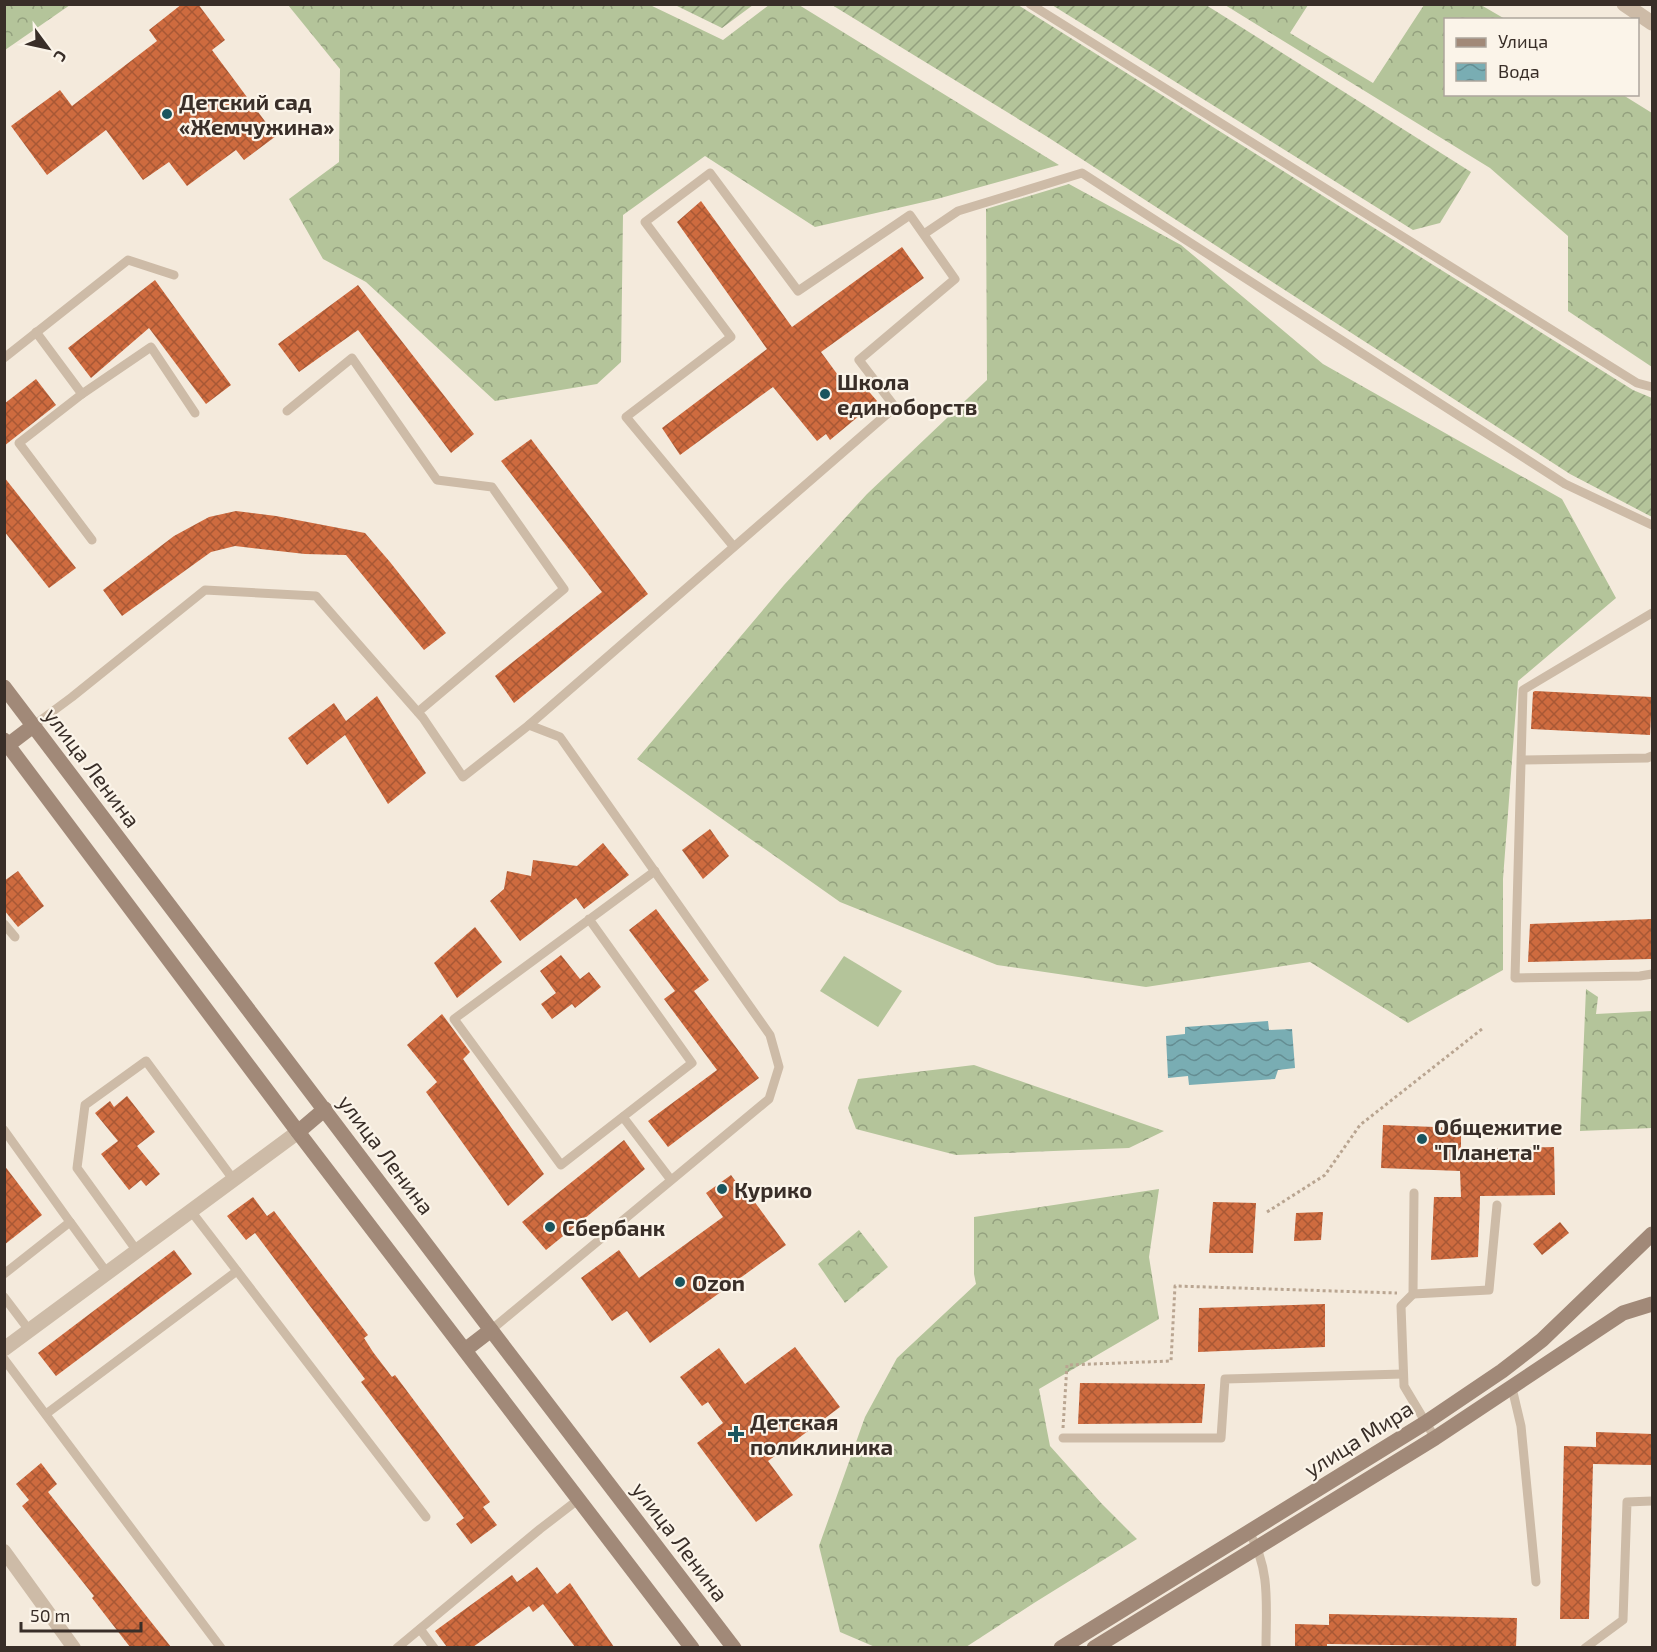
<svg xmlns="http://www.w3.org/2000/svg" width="1657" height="1652" viewBox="0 0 1657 1652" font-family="'Exo 2',sans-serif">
	<defs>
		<pattern id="forest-crowns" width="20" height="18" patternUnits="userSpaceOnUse" patternTransform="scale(1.5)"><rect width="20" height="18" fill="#b4c49a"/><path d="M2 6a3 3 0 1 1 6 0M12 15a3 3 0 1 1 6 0" fill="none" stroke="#93a07e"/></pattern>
		<pattern id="garden-furrows" width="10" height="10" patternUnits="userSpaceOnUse" patternTransform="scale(1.5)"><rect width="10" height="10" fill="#b4c49a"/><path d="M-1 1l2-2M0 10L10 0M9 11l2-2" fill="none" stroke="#93a07e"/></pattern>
		<pattern id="water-waves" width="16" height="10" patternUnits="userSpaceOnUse" patternTransform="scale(1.5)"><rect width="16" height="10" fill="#79adb3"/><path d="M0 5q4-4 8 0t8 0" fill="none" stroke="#648d92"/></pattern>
		<pattern id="building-cross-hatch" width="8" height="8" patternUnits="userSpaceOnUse" patternTransform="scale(1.5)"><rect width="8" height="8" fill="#ce6b3f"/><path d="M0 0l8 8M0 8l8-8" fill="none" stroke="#a85835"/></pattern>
	</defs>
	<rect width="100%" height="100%" fill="#f4eadc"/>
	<g fill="url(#forest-crowns)">
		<polygon points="5,4 70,4 70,5 5,50"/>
		<polygon points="288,5 650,5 723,40 769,5 799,5 1059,165 937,199 815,227 705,156 623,215 621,362 597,384 495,401 366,282 323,259 289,199 339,162 340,69"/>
		<polygon points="1225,5 1308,5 1290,33 1373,83 1424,5 1481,5 1505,19 1446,20 1446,94 1623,95 1652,113 1652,367 1568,311 1568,236 1490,168"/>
		<polygon points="1069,184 1181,245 1323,364 1562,499 1616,598 1518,681 1503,879 1503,970 1408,1023 1310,962 1146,987 997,965 840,902 637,759 784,585 867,494 987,380 986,209"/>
		<polygon points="1586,989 1598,997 1596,1014 1652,1011 1652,1128 1580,1131"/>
		<polygon points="974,1065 1164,1131 1129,1148 956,1155 856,1129 848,1108 858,1079"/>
		<polygon points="1159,1189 1149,1257 1159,1319 1039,1389 1050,1446 1102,1504 1137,1539 1034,1603 966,1647 875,1647 840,1632 819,1546 865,1417 897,1358 976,1284 974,1274 974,1217"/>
		<polygon points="859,1230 888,1267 845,1303 818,1264"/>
	</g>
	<g fill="url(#garden-furrows)">
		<polygon points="675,5 753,5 722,28"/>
		<polygon points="832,5 1018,5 1633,390 1652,398 1652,517 1570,474 1046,136"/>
		<polygon points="1052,5 1206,5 1471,172 1440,223 1413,230"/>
	</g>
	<polygon fill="#b4c49a" points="844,956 902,991 878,1027 820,991"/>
	<polygon fill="url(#water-waves)" points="1268,1021 1269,1030 1292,1029 1295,1068 1278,1070 1275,1079 1189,1085 1188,1076 1168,1078 1166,1036 1185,1034 1185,1027"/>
	<g fill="url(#building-cross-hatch)">
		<polygon points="182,4 198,4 225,40 212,50 276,136 244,160 236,150 187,186 169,162 143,180 106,130 47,175 11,126 60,90 72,106 157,41 149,30"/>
		<polygon points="701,201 792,327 902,247 924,278 821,352 843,382 853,373 877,401 830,440 826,434 817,441 773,387 680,455 662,428 767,349 677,222"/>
		<polygon points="155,280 231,385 206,404 149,328 91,378 68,348"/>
		<polygon points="358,285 474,434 451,453 358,330 299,372 278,344"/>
		<polygon points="36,379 56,405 4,446 4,404"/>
		<polygon points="531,439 648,594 514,703 495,676 602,592 501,461"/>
		<polygon points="4,477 76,568 49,588 4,531"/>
		<polygon points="236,511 276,516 365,533 390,562 446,633 424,650 346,555 305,554 235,546 211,552 122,616 103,590 174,536 209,517"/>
		<polygon points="1535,691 1652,697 1650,735 1531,729 1533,692"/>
		<polygon points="377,696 426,773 388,804 345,735 307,765 288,738 334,703 346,721"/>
		<polygon points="710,829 729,856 703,879 682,850"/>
		<polygon points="603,843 629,875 584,909 576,898 520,941 490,901 504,889 507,871 531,876 533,860 577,866"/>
		<polygon points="18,871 44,906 18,927 4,910 4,881"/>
		<polygon points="656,909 709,980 694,991 759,1078 668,1147 648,1121 717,1070 664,999 675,991 629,930"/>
		<polygon points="1652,919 1651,959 1528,962 1530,924"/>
		<polygon points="475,927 502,962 457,998 434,963"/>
		<polygon points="561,955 580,979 589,972 601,987 575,1008 572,1004 552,1019 541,1004 556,993 540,971"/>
		<polygon points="442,1014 470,1052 463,1059 544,1174 508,1206 426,1092 437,1082 407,1045"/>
		<polygon points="127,1096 155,1132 137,1146 160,1174 146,1186 141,1180 129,1190 101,1154 118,1141 95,1113 110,1101 114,1107"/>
		<polygon points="1383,1125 1461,1128 1461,1149 1554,1147 1555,1195 1480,1196 1478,1257 1431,1260 1434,1197 1461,1197 1460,1171 1381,1168"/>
		<polygon points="624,1140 645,1169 546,1250 522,1222"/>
		<polygon points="4,1165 42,1215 4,1245"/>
		<polygon points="731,1175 748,1198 751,1197 786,1245 650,1343 627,1311 612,1321 581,1278 619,1250 639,1278 723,1217 706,1193"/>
		<polygon points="253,1197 267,1216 274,1211 368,1335 364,1338 373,1352 392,1377 395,1375 490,1502 483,1507 497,1525 471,1544 456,1524 464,1518 361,1382 365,1379 255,1233 246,1240 227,1216"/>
		<polygon points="1213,1202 1256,1203 1253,1253 1209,1253"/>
		<polygon points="1323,1212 1321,1240 1294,1241 1296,1213"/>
		<polygon points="1560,1222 1569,1233 1542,1255 1533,1244"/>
		<polygon points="174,1250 192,1274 56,1376 38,1353"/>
		<polygon points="1325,1304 1325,1347 1198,1352 1199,1308"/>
		<polygon points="795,1347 840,1407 768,1461 793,1495 756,1522 697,1443 723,1423 708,1402 702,1406 680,1377 719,1348 745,1384"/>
		<polygon points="1080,1383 1205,1384 1202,1423 1078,1424"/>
		<polygon points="1596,1432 1653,1434 1653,1465 1593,1464 1589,1619 1560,1619 1564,1446 1596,1447"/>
		<polygon points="41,1463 57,1484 48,1492 171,1647 130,1647 92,1598 94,1596 22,1506 29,1500 16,1484"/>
		<polygon points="537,1567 557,1594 570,1583 614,1647 575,1647 543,1604 533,1612 529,1606 473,1647 447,1647 435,1631 512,1575 517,1582"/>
		<polygon points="1329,1614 1517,1618 1516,1647 1327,1644 1327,1647 1295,1647 1295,1624 1329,1625"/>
	</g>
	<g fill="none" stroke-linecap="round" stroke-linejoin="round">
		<g stroke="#b9a591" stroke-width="3" stroke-dasharray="3 3" stroke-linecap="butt">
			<polyline points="1267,1212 1325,1175 1360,1125 1482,1029"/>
			<polyline points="1063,1428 1067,1365 1171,1361 1175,1286 1397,1293"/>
		</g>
		<g stroke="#cdbba7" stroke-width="9">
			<polyline points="1030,4 1637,383 1652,387"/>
			<polyline points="924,234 958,211 1082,173 1565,484 1652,525"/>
			<polyline points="36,332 82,394 151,347 195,413"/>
			<polyline points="4,358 128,260 174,275"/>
			<polyline points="82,394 19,443 92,540"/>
			<polyline points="287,411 352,358 437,480 492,487 564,589 418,712"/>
			<polyline points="1652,613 1523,690 1515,978 1640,976 1652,974"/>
			<polyline points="529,725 895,407 859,360 955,279 910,215 798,291 710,173 645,222 731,337 626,417 734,547"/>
			<polyline points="33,726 72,697 205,590 316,596 423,718 463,777 529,725 560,737 770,1035 779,1067 769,1099 491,1330"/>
			<polyline points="1522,760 1647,758 1652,756"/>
			<polyline points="589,919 692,1063 561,1165 454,1019 655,871"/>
			<polyline points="4,924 15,937"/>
			<polyline points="623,1117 671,1180"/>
			<polyline points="4,1130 70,1222"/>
			<polyline points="1414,1193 1413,1294 1401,1306 1404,1386 1435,1438"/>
			<polyline points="191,1211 426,1517"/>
			<polyline points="137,1251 77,1168 85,1105 146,1061 233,1179"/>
			<polyline points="4,1274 70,1222 107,1273"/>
			<polyline points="1413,1294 1489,1290 1497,1205"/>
			<polyline points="4,1297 29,1330"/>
			<polyline points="4,1359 221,1648"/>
			<polyline points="1512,1388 1521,1426 1536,1582"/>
			<polyline points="46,1414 237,1271"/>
			<polyline points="1063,1438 1221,1438 1225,1379 1403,1374"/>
			<path d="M1249,1532C1271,1570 1266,1605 1266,1648"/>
			<polyline points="420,1629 434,1648"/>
			<polyline points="397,1648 540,1529 579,1499"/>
			<polyline points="1585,1648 1623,1620 1627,1502 1652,1501"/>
		</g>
		<polyline stroke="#cdbba7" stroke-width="14" points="4,1551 74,1648"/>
		<polyline stroke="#cdbba7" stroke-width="15" points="4,1349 298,1132"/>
		<polyline stroke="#cdbba7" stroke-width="15" points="1624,4 1652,23"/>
		<g stroke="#a18978" stroke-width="15">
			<polyline points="4,687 491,1330 734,1648"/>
			<polyline points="4,740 298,1132 692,1648"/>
			<polyline points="8,745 33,726"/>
			<polyline points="298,1132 325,1109"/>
			<polyline points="465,1350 491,1330"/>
			<polyline points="1061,1648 1425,1423 1502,1371 1542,1340 1652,1234"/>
			<polyline points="1094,1648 1435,1438 1623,1313 1652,1304"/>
		</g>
	</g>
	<g fill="#1a555e" stroke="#fbf4e9" stroke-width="2">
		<circle cx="167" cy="114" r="6"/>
		<circle cx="825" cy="394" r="6"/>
		<circle cx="1422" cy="1139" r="6"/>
		<circle cx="722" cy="1189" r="6"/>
		<circle cx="550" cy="1227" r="6"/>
		<circle cx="680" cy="1282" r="6"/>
		<path d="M733 1425h6v6h6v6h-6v6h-6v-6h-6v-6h6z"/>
	</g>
	<g text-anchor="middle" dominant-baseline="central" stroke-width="4.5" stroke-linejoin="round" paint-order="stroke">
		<g font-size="22" font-weight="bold" fill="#392e28" stroke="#fbf4e9" text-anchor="start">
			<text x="179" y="101">Детский сад<tspan x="179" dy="25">«Жемчужина»</tspan></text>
			<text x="837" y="381">Школа<tspan x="837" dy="25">единоборств</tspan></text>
			<text x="1434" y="1126">Общежитие<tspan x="1434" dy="25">"Планета"</tspan></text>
			<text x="734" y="1189">Курико</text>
			<text x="562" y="1227">Сбербанк</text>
			<text x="692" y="1282">Ozon</text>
			<text x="750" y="1421">Детская<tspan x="750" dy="25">поликлиника</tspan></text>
		</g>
		<g font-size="22" fill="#392e28" stroke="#fbf4e9">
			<text transform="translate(93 767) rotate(53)">улица Ленина</text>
			<text transform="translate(387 1154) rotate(53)">улица Ленина</text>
			<text transform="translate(1358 1438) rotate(-32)">улица Мира</text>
			<text transform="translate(681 1541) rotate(53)">улица Ленина</text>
		</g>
	</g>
	<rect width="1657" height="1652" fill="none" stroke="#392e28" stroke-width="12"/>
	<rect x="1444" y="18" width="195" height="78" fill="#fbf4e9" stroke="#ada59c" stroke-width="1.5"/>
	<rect x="1456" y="38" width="30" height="9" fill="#a18978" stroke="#ada59c" stroke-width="1.5"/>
	<text x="1498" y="48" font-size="18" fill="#392e28">Улица</text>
	<rect x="1456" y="63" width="30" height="18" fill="url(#water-waves)" stroke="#ada59c" stroke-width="1.5"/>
	<text x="1498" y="78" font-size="18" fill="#392e28">Вода</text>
	<g transform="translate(48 48) rotate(123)" stroke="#fbf4e9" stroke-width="4.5" paint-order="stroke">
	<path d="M0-4.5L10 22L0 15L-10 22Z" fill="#392e28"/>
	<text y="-9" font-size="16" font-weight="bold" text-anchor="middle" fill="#392e28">С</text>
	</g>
	<path d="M21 1622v9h120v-9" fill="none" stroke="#392e28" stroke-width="3"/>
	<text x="30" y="1622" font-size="18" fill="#392e28" stroke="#fbf4e9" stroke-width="4.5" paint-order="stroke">50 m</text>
</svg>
